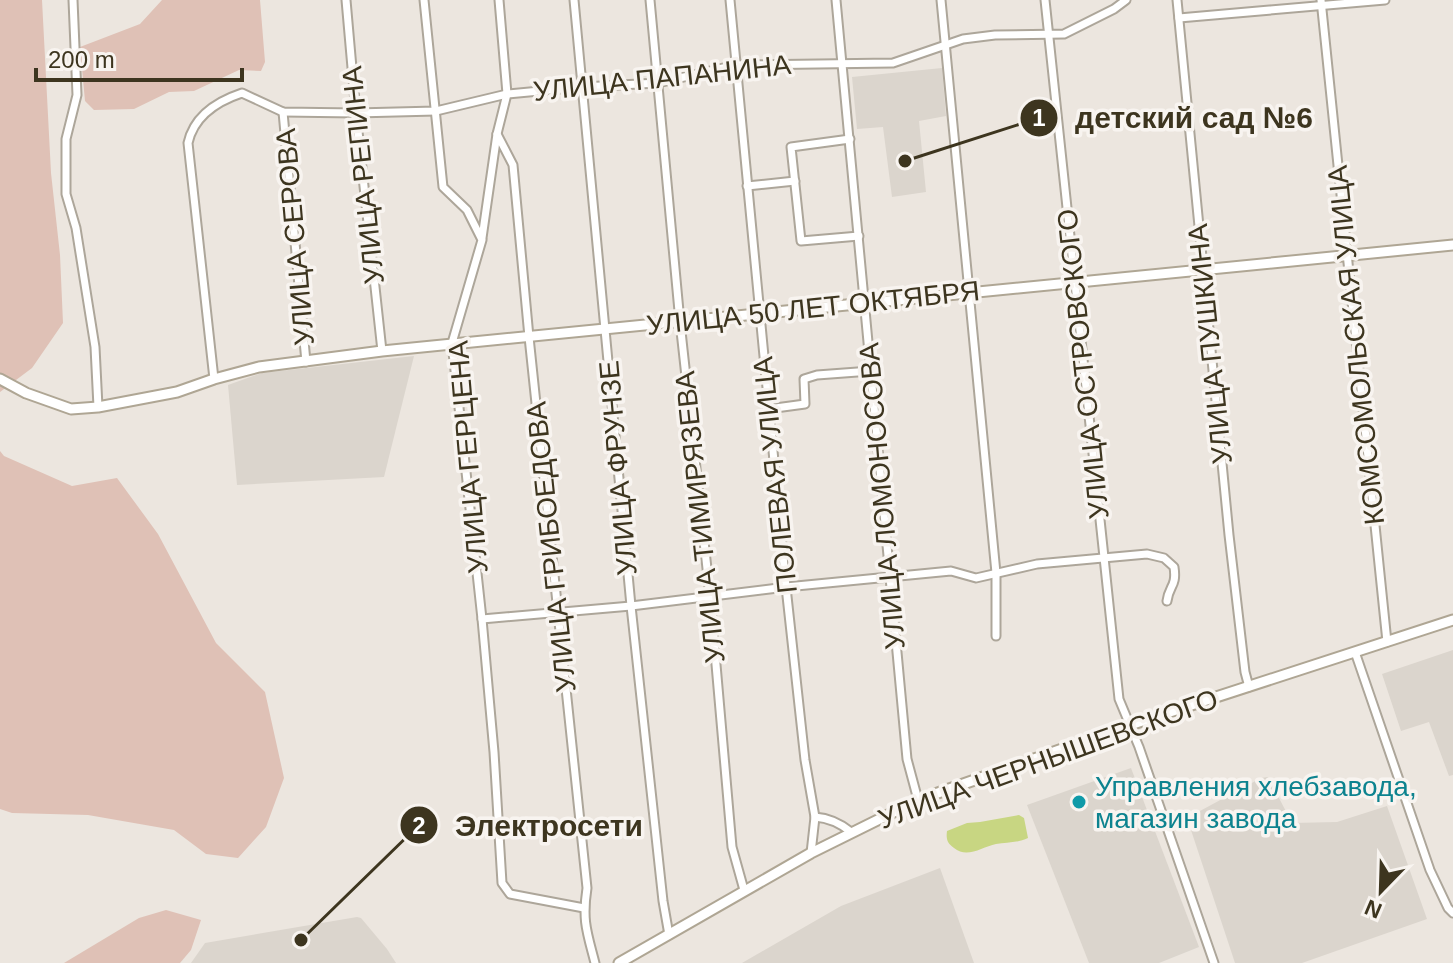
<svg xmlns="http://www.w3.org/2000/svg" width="1453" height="963" viewBox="0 0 1453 963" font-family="Helvetica,sans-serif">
	<rect width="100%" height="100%" fill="#ece6df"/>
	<g fill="#dbd5cd">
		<polygon points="942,68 946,116 919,121 926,192 892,197 883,127 857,129 852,77"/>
		<polygon points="414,356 384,477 237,485 228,385 262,373"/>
		<polygon points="1453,650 1453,775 1449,776 1429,722 1401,731 1382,674"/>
		<polygon points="1131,768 1199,947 1159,963 1089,963 1027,805"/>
		<polygon points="1268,777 1292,823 1337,822 1387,806 1427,919 1302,963 1235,963 1187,818 1261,778"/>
		<polygon points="940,868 974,963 742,963 841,906"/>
		<polygon points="357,917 361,918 387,949 396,963 191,963 205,943"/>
	</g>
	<g fill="#dfc1b6">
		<polygon points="0,0 42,0 51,173 60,255 63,323 32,368 0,392"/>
		<polygon points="162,0 260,0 265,62 261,71 239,70 194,91 169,92 134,109 94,110 85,101 80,47 140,24"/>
		<polygon points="0,451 4,456 72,486 117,478 158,534 216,643 265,692 284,778 266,827 238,858 206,854 174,830 88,815 12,813 0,809"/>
		<polygon points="166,910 201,920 191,950 180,963 64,963 139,918"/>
	</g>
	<path fill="#c8d682" d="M1019,815L1024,818L1028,838C1018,843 1007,842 996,844C982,847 967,859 954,848C947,843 946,839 947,831L967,823L980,822Z"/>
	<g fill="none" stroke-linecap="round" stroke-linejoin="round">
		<g stroke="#ada69a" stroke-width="11">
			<g id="street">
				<polyline points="73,0 77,95 66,139 66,194 76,228 95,347 98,407"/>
				<polyline points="346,0 356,113 382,351"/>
				<polyline points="424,0 443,187 467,210 482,240 452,343 482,619 494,752 502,883 510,894 584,908"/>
				<polyline points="574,0 631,606 663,901 669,935"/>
				<polyline points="650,0 680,322 710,596 732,847 744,890"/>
				<polyline points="730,0 786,587 805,760 815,817 811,853"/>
				<polyline points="836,0 907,759 918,800"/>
				<polyline points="941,0 996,573 996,636"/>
				<polyline points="1045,0 1119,699 1139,747 1214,963"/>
				<polyline points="1177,0 1229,535 1245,672 1249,687"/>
				<polyline points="1321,0 1387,642"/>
				<polyline points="1179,18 1385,0"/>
				<polyline points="283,112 306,362"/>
				<path d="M497,134L513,165L529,337L587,888C582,921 587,932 595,963"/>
				<polyline points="850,139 791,147 801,241 859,236"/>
				<polyline points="747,186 795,181"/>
				<polyline points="482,238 497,134 507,94 499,0"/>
				<path d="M214,379L188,143C194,116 218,101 242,93L283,112L356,113L436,111L507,94L582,87L658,83L736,65L893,63L963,39L995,35L1064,34L1114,9L1126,0"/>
				<polyline points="768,409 805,404 804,379 817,375 871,371"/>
				<path d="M482,619L631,606L786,587L951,571L976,578L1037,564L1147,554L1164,558L1174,567C1177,587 1169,585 1167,601"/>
				<polyline points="1355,652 1430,870 1448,908 1453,913"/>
				<path d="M815,817C829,818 840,823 851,832"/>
			</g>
		</g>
		<g stroke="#afa694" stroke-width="13">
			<g id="secondary">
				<polyline points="0,379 26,393 71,409 98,407 177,392 214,379 259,367 382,351 1453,245"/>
				<polyline points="619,963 811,853 918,800 1130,725 1453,620"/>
			</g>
		</g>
		<use href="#street" stroke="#fff" stroke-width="7"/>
		<use href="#secondary" stroke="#fff" stroke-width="9"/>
	</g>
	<circle fill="#0f9aa8" stroke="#f8f4f0" stroke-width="3" cx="1079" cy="802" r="8"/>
	<g text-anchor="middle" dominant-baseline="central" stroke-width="7" stroke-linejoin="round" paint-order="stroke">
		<g font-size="28" fill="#3d351f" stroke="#f8f4f0">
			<text transform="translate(662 78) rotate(-6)">УЛИЦА ПАПАНИНА</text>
			<text transform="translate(363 175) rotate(-96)">УЛИЦА РЕПИНА</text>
			<text transform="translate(295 237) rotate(-95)">УЛИЦА СЕРОВА</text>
			<text transform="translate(813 308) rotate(-6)">УЛИЦА 50 ЛЕТ ОКТЯБРЯ</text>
			<text transform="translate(1210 344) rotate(-96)">УЛИЦА ПУШКИНА</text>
			<text transform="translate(1356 345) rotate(-96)">КОМСОМОЛЬСКАЯ УЛИЦА</text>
			<text transform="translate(1083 364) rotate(-96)">УЛИЦА ОСТРОВСКОГО</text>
			<text transform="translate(468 457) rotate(-95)">УЛИЦА ГЕРЦЕНА</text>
			<text transform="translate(618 468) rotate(-95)">УЛИЦА ФРУНЗЕ</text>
			<text transform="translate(775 475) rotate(-96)">ПОЛЕВАЯ УЛИЦА</text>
			<text transform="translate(882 496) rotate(-95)">УЛИЦА ЛОМОНОСОВА</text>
			<text transform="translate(700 517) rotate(-96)">УЛИЦА ТИМИРЯЗЕВА</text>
			<text transform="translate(551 547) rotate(-96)">УЛИЦА ГРИБОЕДОВА</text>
			<text transform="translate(1048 759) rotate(-20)">УЛИЦА ЧЕРНЫШЕВСКОГО</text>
		</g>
		<g font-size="28" fill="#0d838f" stroke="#f8f4f0" text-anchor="start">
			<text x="1095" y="786">Управления хлебзавода,<tspan x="1095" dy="32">магазин завода</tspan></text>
		</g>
	</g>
	<path fill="none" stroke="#3d351f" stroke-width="3" d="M905 161L1039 118M301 940L419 825"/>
	<g fill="#3d351f" stroke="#f8f4f0" stroke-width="3">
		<circle cx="905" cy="161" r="8"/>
		<circle cx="301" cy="940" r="8"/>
		<circle cx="1039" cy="118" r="20"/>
		<circle cx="419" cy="825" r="20"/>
	</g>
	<g font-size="24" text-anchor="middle" font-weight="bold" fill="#fff">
		<text x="1039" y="126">1</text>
		<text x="419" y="834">2</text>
	</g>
	<g font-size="30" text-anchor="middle" font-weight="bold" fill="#3d351f" stroke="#f8f4f0" stroke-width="7" stroke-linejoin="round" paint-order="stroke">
		<text x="1194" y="128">детский сад №6</text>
		<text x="549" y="836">Электросети</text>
	</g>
	<g transform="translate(1381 891) rotate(203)" stroke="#f8f4f0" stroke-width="6" paint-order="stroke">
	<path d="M0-6L14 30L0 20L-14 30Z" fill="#3d351f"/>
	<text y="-12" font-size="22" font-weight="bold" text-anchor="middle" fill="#3d351f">N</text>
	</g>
	<path d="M36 68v12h206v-12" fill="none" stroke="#3d351f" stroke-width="4"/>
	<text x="48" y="68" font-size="24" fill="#3d351f" stroke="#f8f4f0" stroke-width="6" paint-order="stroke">200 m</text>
</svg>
